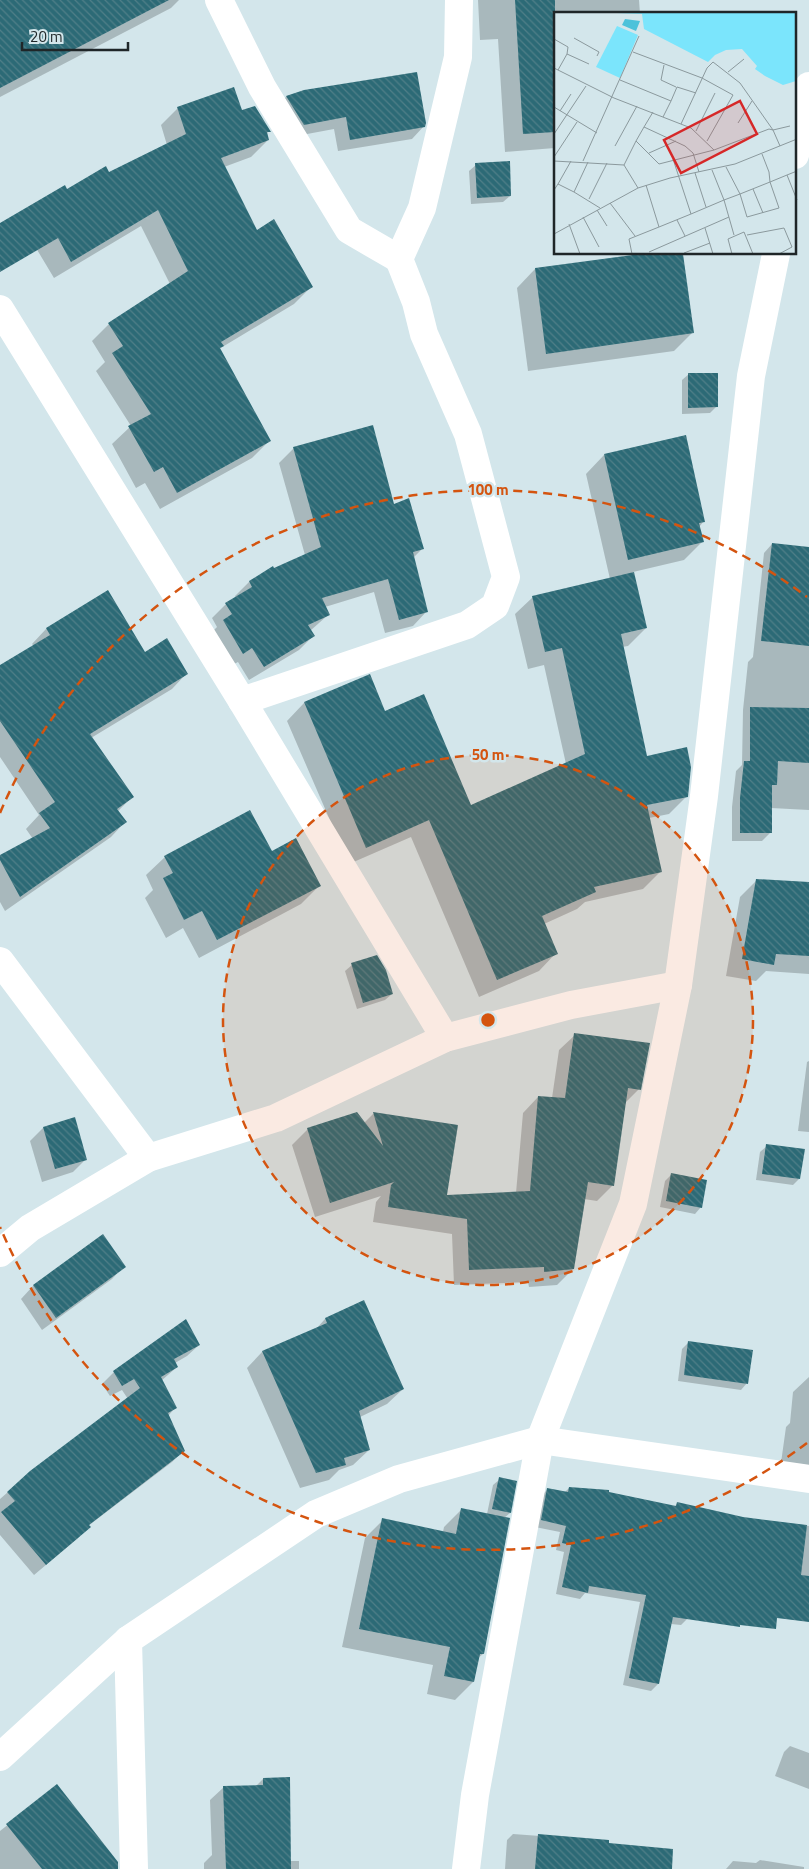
<svg xmlns="http://www.w3.org/2000/svg" width="809" height="1869" viewBox="0 0 809 1869" font-family="'Titillium Web',sans-serif">
	<defs>
		<pattern id="building-back-hatch" width="6" height="6" patternUnits="userSpaceOnUse" patternTransform="scale(1.25)"><rect width="6" height="6" fill="#2c6a76"/><path d="M-1 5l2 2M0 0l6 6M5-1l2 2" fill="none" stroke="#507f88"/></pattern>
	</defs>
	<rect width="100%" height="100%" fill="#d3e6eb"/>
	<g fill="#0003">
		<polygon points="0,0 179,0 171,8 0,97"/>
		<polygon points="478,0 639,0 640,14 555,14 555,148 505,152 498,39 480,40"/>
		<polygon points="304,91 424,126 412,139 338,151 334,129 291,137 274,109 286,97"/>
		<polygon points="178,108 241,112 269,131 266,134 268,140 251,157 224,167 256,231 311,287 294,304 219,349 269,441 252,458 160,509 145,483 136,488 112,444 131,426 96,371 105,362 92,341 109,324 170,284 141,226 54,278 36,248 167,145 161,125"/>
		<polygon points="476,165 510,196 503,202 471,204 469,171"/>
		<polygon points="649,254 682,254 693,332 674,351 528,371 517,288 535,269"/>
		<polygon points="689,374 716,407 710,413 682,414 682,380"/>
		<polygon points="294,448 394,506 422,549 413,558 427,611 413,626 385,633 374,592 325,607 328,615 310,631 313,636 299,650 249,680 238,662 228,667 209,635 217,627 212,618 226,604 236,598 235,596 249,582 305,555 279,463"/>
		<polygon points="604,455 704,521 699,527 702,542 684,560 633,572 646,628 628,646 622,647 646,757 687,796 669,814 649,818 661,871 643,889 585,902 577,909 544,924 556,953 539,971 479,997 411,837 349,864 287,721 304,703 369,676 385,713 470,806 566,764 544,665 528,669 515,614 533,597 610,579 586,474"/>
		<polygon points="772,544 809,548 809,810 771,808 770,833 762,841 732,841 732,807 736,771 742,765 743,710 748,662 753,657 764,553"/>
		<polygon points="107,592 145,653 186,674 172,689 91,738 132,797 118,811 125,822 111,837 5,911 0,902 0,857 33,839 26,829 39,815 0,757 0,667 34,646 32,644 46,629"/>
		<polygon points="271,852 319,886 301,904 199,958 183,928 166,938 145,898 153,890 146,875 165,857"/>
		<polygon points="757,880 809,883 809,974 766,971 756,981 726,976 740,897"/>
		<polygon points="352,965 392,994 385,1000 357,1009 345,971"/>
		<polygon points="575,1035 639,1089 624,1104 613,1185 597,1201 584,1199 573,1269 557,1285 529,1287 528,1282 454,1285 452,1234 373,1222 376,1202 381,1196 315,1217 292,1145 308,1129 364,1123 373,1114 456,1126 446,1196 516,1193 523,1113 538,1097 552,1098 559,1050"/>
		<polygon points="809,1061 809,1132 798,1131 807,1062"/>
		<polygon points="74,1119 86,1159 73,1172 42,1182 30,1141 43,1128"/>
		<polygon points="767,1146 799,1179 793,1185 756,1180 760,1152"/>
		<polygon points="671,1175 701,1207 695,1214 660,1207 665,1181"/>
		<polygon points="102,1235 124,1266 112,1279 42,1330 21,1299 33,1286"/>
		<polygon points="363,1302 403,1389 387,1404 360,1417 369,1450 353,1465 339,1470 329,1480 300,1488 247,1368 262,1352 316,1329 325,1319"/>
		<polygon points="689,1342 747,1383 741,1390 678,1381 682,1349"/>
		<polygon points="199,1345 187,1356 175,1363 177,1367 161,1381 175,1408 168,1416 183,1451 172,1462 88,1526 78,1538 34,1575 0,1535 0,1499 31,1472 128,1399 122,1390 110,1396 102,1384 114,1372"/>
		<polygon points="809,1377 809,1484 779,1477 786,1427 790,1423 793,1392"/>
		<polygon points="500,1479 510,1513 504,1518 483,1654 478,1658 473,1682 455,1700 427,1694 433,1665 342,1647 365,1538 383,1520 443,1532 444,1527 462,1509 487,1514 493,1485"/>
		<polygon points="569,1488 607,1493 674,1507 677,1504 743,1518 809,1526 809,1586 688,1618 681,1625 671,1624 658,1684 651,1691 623,1685 640,1602 585,1593 580,1599 556,1594 564,1552 556,1550 560,1532 535,1527 541,1496 548,1489 564,1493"/>
		<polygon points="790,1746 809,1753 809,1789 775,1776 784,1752"/>
		<polygon points="263,1779 290,1861 299,1861 299,1869 204,1869 204,1863 212,1855 210,1800 224,1787 256,1786"/>
		<polygon points="57,1786 105,1869 0,1869 0,1831"/>
		<polygon points="513,1834 608,1841 608,1844 662,1869 505,1869 507,1840"/>
		<polygon points="760,1860 804,1867 804,1869 726,1869 733,1861 756,1863"/>
	</g>
	<g fill="url(#building-back-hatch)">
		<polygon points="0,0 169,0 0,88"/>
		<polygon points="515,0 555,0 555,132 523,134"/>
		<polygon points="417,72 426,123 425,127 350,140 346,117 304,125 286,96 304,90"/>
		<polygon points="234,87 242,110 255,106 271,132 267,132 269,140 221,158 257,230 274,219 313,287 221,342 224,346 220,348 271,441 177,493 163,467 154,472 128,426 151,414 112,353 123,346 108,323 188,271 158,210 71,262 58,238 0,272 0,223 65,185 67,189 106,166 109,172 186,134 177,107"/>
		<polygon points="510,161 511,196 477,198 475,163"/>
		<polygon points="640,254 683,254 694,333 546,354 535,268"/>
		<polygon points="688,373 718,373 718,407 688,408"/>
		<polygon points="373,425 394,504 409,498 424,549 413,552 428,612 399,620 388,579 322,598 330,615 308,625 315,636 264,667 252,648 243,654 223,620 232,614 225,603 252,587 249,581 273,566 274,568 321,547 293,447"/>
		<polygon points="686,435 705,522 699,523 704,542 628,560 604,454"/>
		<polygon points="772,543 809,547 809,646 761,641"/>
		<polygon points="634,572 647,628 621,634 647,756 687,747 691,767 688,797 647,805 662,872 594,887 596,892 542,916 558,954 497,980 429,820 366,848 304,702 370,674 385,711 424,694 471,805 585,754 562,648 545,652 532,596"/>
		<polygon points="108,590 145,652 167,638 188,674 90,734 134,797 117,809 127,822 20,897 0,860 0,855 50,828 39,813 55,802 0,721 0,665 50,635 46,628"/>
		<polygon points="750,707 809,708 809,763 778,761 777,785 772,785 772,833 740,833 740,798 744,761 750,761"/>
		<polygon points="250,810 272,851 296,838 321,886 217,940 202,911 184,920 163,878 173,873 164,856"/>
		<polygon points="756,879 809,882 809,956 776,954 774,965 742,959"/>
		<polygon points="377,955 386,970 393,994 363,1003 351,963"/>
		<polygon points="574,1033 650,1043 641,1090 628,1088 614,1186 588,1182 574,1269 544,1272 544,1267 469,1270 467,1219 388,1207 391,1185 394,1182 330,1203 307,1128 357,1112 383,1146 373,1112 458,1125 447,1195 530,1191 538,1096 565,1098"/>
		<polygon points="75,1117 87,1160 55,1169 43,1127"/>
		<polygon points="766,1144 805,1149 800,1179 762,1174"/>
		<polygon points="671,1173 707,1180 702,1208 666,1201"/>
		<polygon points="103,1234 126,1267 56,1318 33,1285"/>
		<polygon points="364,1300 404,1389 359,1411 370,1450 344,1458 346,1465 316,1473 262,1351 327,1323 325,1318"/>
		<polygon points="186,1319 200,1345 174,1359 178,1367 161,1377 177,1408 168,1413 185,1451 89,1525 91,1527 46,1565 1,1512 15,1501 7,1492 30,1471 140,1388 134,1379 122,1386 113,1371"/>
		<polygon points="688,1341 753,1350 748,1384 684,1375"/>
		<polygon points="499,1477 517,1481 511,1513 492,1509"/>
		<polygon points="569,1487 609,1490 609,1492 676,1506 677,1502 743,1517 807,1525 801,1575 809,1576 809,1622 777,1618 776,1629 740,1625 740,1627 673,1617 659,1684 629,1678 646,1595 589,1586 588,1593 562,1587 571,1545 562,1543 566,1526 541,1520 547,1488 568,1492"/>
		<polygon points="461,1508 510,1518 484,1654 480,1654 474,1682 444,1676 450,1647 359,1629 382,1518 456,1534"/>
		<polygon points="290,1777 291,1869 226,1869 223,1786 263,1785 263,1778"/>
		<polygon points="57,1784 118,1862 118,1869 42,1869 6,1824"/>
		<polygon points="538,1834 609,1840 609,1843 673,1849 672,1869 535,1869"/>
	</g>
	<g fill="none" stroke-linecap="round" stroke-linejoin="round">
		<g stroke="#fff" stroke-width="28">
			<polyline points="219,0 262,87 349,230 399,259"/>
			<polyline points="795,155 809,86"/>
			<polyline points="0,309 242,701 445,1038"/>
			<polyline points="242,701 467,625 495,606 506,577 468,434 424,334 416,302 399,259 422,208 458,57 459,0"/>
			<polyline points="0,961 148,1158"/>
			<polyline points="0,1253 30,1228 148,1158 276,1118 445,1038 571,1005 678,985"/>
			<polyline points="128,1640 134,1869"/>
			<polyline points="0,1757 128,1640 316,1514 399,1479 540,1440 809,1479"/>
			<polyline points="466,1869 475,1795 540,1440 633,1204 678,985 704,796 751,376 776,254"/>
		</g>
	</g>
	<circle cx="488" cy="1020" r="265" fill="#d4540f" fill-opacity=".12"/>
	<g fill="none" stroke="#d4540f" stroke-width="2.5" stroke-dasharray="9 6">
		<circle cx="488" cy="1020" r="265"/>
		<path d="M807 1443A530 530 0 0 1 0 1227M0 813A530 530 0 0 1 807 597"/>
	</g>
	<g transform="translate(554 12)">
		<rect width="242" height="242" fill="#d3e6eb"/>
		<path d="M63,14L84,23L66,66L42,55Z" fill="#7be5fc"/>
		<path d="M63,1H242V69L229,73L211,64L201,57L203,54L188,37L172,38L161,43L154,50L90,17L88,2Z" fill="#7be5fc"/>
		<path d="M71,7L86,9L82,19L68,13Z" fill="#4cc2da"/>
		<path fill="none" stroke="#8b999d" stroke-width="1" d="M20,26L45,40L43,44M0,27L14,35L13,42L35,52M79,40L148,66L179,83L153,129M110,53L107,68L122,75M0,56L60,86L137,116L160,138M4,58L13,42M174,60L190,47M66,68L117,89L123,75L142,81M0,95L43,121M6,99L17,82M99,100L90,115L131,134L139,141L145,160M109,105L117,89M184,111L198,89M127,112L153,56L159,50L186,71L219,118L236,114M142,119L161,81M0,122L32,74M82,129L90,115M61,134L83,94M95,141L122,129M208,142L215,160L216,170L225,196L193,205L186,182L216,170L233,163M0,145L23,110M0,149L70,153M29,149L85,24M158,158L170,188L186,182L172,155M243,159L233,163L243,188M141,161L152,195M4,172L17,149M92,173L105,215L137,202L119,147M84,176L70,153L82,129L105,152L160,138L215,117L219,118L226,134M199,177L209,201M0,178L4,172L20,180L34,150M20,180L46,196M35,187L53,151M56,191L81,224M43,198L53,214M137,202L170,188L180,223M29,205L45,235M123,208L131,224M15,212L26,242M151,216L159,242M0,222L84,176L116,166L181,152L243,127M193,223L230,216L238,235L225,242M95,240L175,205M130,241L156,231M78,242L75,227L105,215M178,242L174,227L190,220L199,242"/>
		<path fill="#d62828" fill-opacity="0.15" stroke="#d62828" stroke-width="2.5" d="M186,89L203,122L127,161L110,128Z"/>
		<rect width="242" height="242" fill="none" stroke="#1f2628" stroke-width="2.5"/>
	</g>
	<circle cx="488" cy="1020" r="8" fill="#d4540f" stroke="#d3e6eb" stroke-width="2.5"/>
	<g font-size="15" text-anchor="middle" font-weight="bold" fill="#d4540f" stroke="#d3e6eb" stroke-width="5" stroke-linejoin="round" paint-order="stroke">
		<text x="488" y="495">100 m</text>
		<text x="488" y="760">50 m</text>
	</g>
	<path d="M22 42v8h106v-8" fill="none" stroke="#1f2628" stroke-width="2.5"/>
	<text x="30" y="42" font-size="15" fill="#1f2628" stroke="#d3e6eb" stroke-width="4" paint-order="stroke">20 m</text>
</svg>
